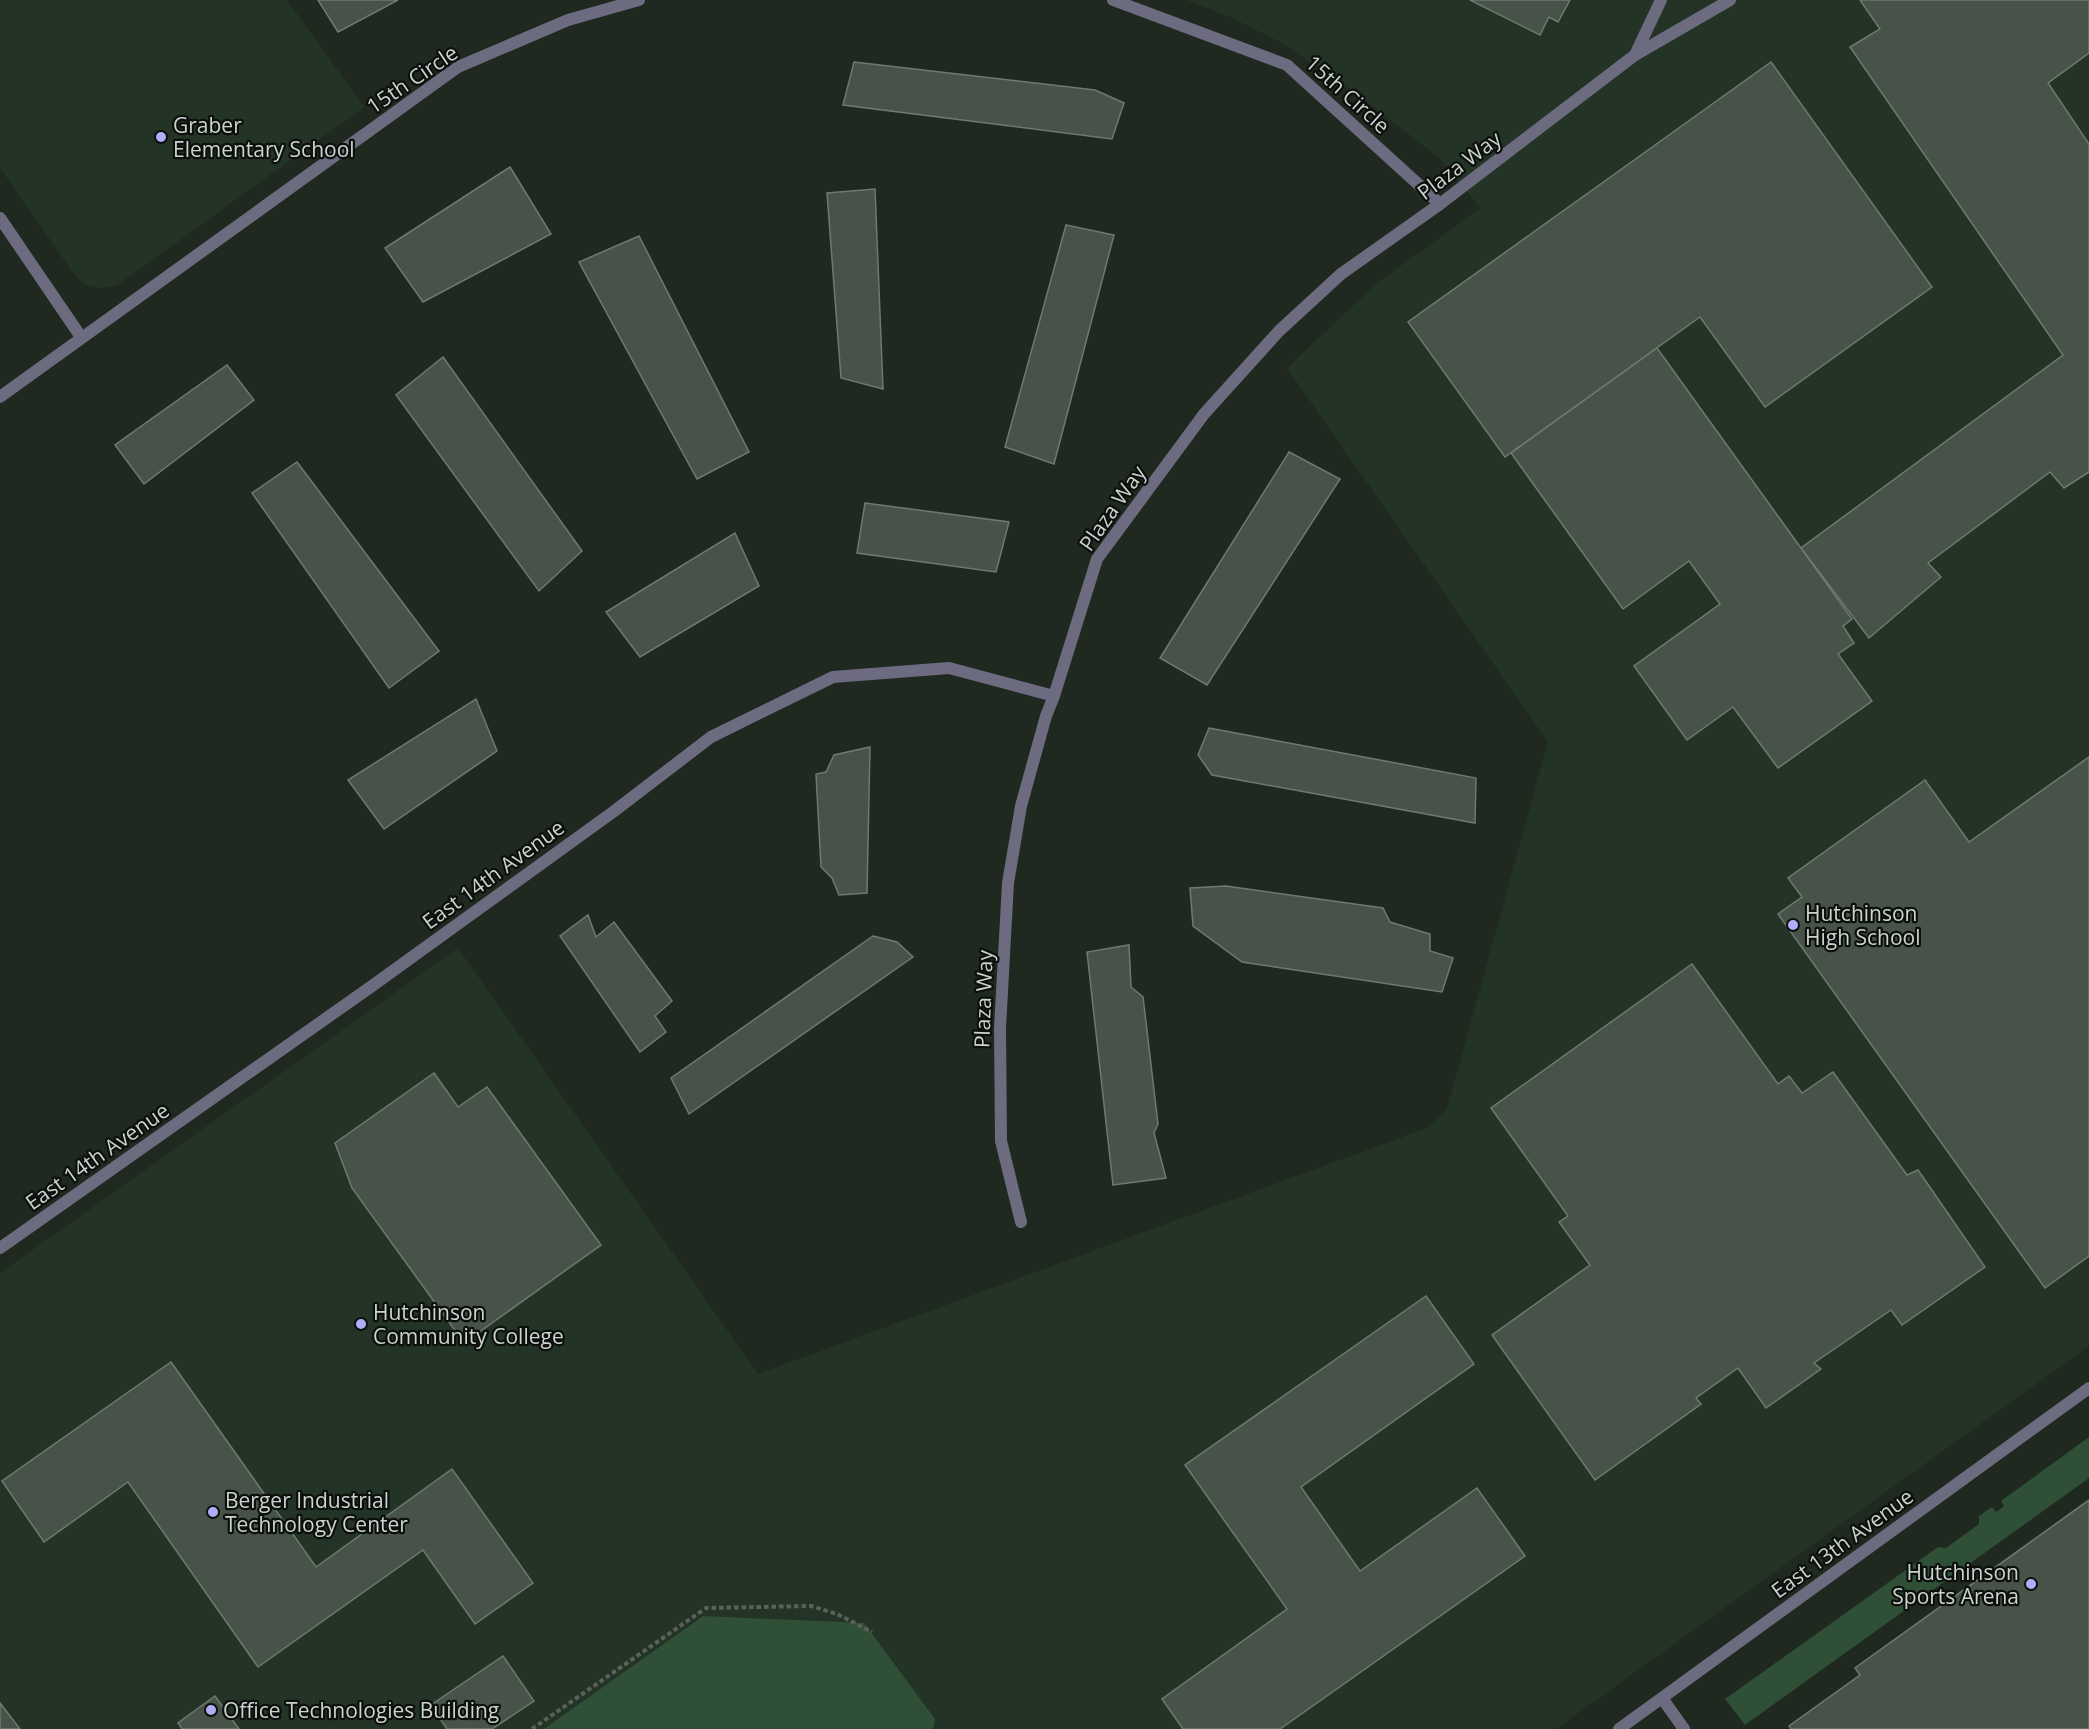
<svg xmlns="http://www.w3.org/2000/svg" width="2089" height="1729" viewBox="0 0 2089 1729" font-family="'Open Sans',sans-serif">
	<rect width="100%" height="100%" fill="#1f2920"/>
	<g fill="#233426">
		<polygon points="0,0 287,0 364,107 116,286 99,288 84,284 74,274 0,168"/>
		<polygon points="1187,0 2089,0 2089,1346 1556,1729 0,1729 0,1273 458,948 758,1374 1430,1127 1447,1109 1548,742 1287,368 1377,283 1481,208 1438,157 1348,87 1280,42 1230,17"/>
	</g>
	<g fill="#2f4f36">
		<polygon points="2089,1437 2089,1478 1745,1725 1725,1699 1938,1547 1946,1548 1979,1524 1979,1516 1992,1507 1996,1512 2004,1506 2001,1501"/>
		<polygon points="703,1616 864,1623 935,1719 933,1729 544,1729"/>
	</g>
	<g fill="#475349" stroke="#6e7a70" stroke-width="1.5">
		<polygon points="318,0 398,0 338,32"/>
		<polygon points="1470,0 1570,0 1558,22 1549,17 1540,35"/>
		<polygon points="1860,0 2089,0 2089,53 2048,83 2089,144 2089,472 2064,488 2050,472 1928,563 1941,577 1869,638 1801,548 2063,355 1850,47 1880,29"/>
		<polygon points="854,62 1095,90 1124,103 1112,139 843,105"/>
		<polygon points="1771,62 1932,287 1765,407 1700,317 1505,457 1408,322"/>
		<polygon points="510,167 551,234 423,302 385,248"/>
		<polygon points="875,189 883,389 841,378 827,193"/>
		<polygon points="1066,225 1114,235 1054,464 1005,447"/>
		<polygon points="639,236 749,452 697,479 579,262"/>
		<polygon points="1657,348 1852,619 1843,626 1854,643 1838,654 1872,701 1778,768 1733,707 1687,740 1634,666 1720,604 1689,561 1623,609 1511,453"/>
		<polygon points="443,357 582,551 539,591 396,395"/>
		<polygon points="227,365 254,400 144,484 115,445"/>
		<polygon points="1289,452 1340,479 1207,685 1160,658"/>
		<polygon points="297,462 439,651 389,688 252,493"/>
		<polygon points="865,503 1009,522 996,572 857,553"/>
		<polygon points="735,533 759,586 640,657 606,612"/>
		<polygon points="476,699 497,751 384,829 348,780"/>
		<polygon points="1209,728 1476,778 1475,823 1212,775 1198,755"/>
		<polygon points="870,747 867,893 839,895 832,878 821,867 816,774 826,772 834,755"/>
		<polygon points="2089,757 2089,1256 2045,1288 1778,914 1802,897 1788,878 1925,780 1969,842"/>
		<polygon points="1226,886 1383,908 1390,922 1430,934 1430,951 1453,958 1442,992 1242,962 1193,926 1190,888"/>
		<polygon points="588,915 596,937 614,922 672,1001 655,1016 666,1032 640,1052 560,936"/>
		<polygon points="873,936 897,942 913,957 689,1114 671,1078"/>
		<polygon points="1129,945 1131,987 1143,997 1158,1124 1154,1133 1166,1178 1113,1185 1087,952"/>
		<polygon points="1692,964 1778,1084 1789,1076 1802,1093 1833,1072 1907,1175 1918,1170 1985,1267 1902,1325 1891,1310 1814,1363 1821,1369 1766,1408 1738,1368 1696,1398 1701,1404 1595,1480 1492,1335 1590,1265 1559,1222 1568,1216 1491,1108"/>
		<polygon points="434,1073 458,1107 487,1087 601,1245 464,1343 352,1188 335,1143"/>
		<polygon points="1426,1296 1474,1364 1301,1487 1360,1571 1477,1488 1525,1556 1280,1729 1183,1729 1162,1699 1287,1609 1185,1465"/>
		<polygon points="171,1362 316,1567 452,1469 533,1583 475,1624 423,1550 258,1667 128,1482 44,1542 2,1481"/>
		<polygon points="2089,1500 2089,1729 1791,1729 1789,1726 1860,1675 1855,1668"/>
		<polygon points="503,1656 534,1701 492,1729 447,1729 431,1705"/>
		<polygon points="215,1696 239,1729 182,1729 178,1723"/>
		<polygon points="0,1703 20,1729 0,1729"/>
	</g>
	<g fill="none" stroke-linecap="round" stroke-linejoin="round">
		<polyline stroke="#59625a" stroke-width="4" stroke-dasharray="4.5 3" stroke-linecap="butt" points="532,1729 706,1608 811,1606 837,1614 872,1632"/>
		<g stroke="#6c6b80" stroke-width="12">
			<polyline points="1113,0 1287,65 1440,204"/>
			<polyline points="1635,55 1661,0"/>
			<polyline points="0,218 81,337"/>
			<polyline points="0,397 458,67 568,20 639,0"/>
			<polyline points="1021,1222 1001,1141 1000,1028 1008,883 1021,806 1046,716 1054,696 1097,559 1204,414 1279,331 1341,274 1440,204 1635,55 1730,0"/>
			<polyline points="0,1248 372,986 613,812 711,737 833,677 949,668 1054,696"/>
			<polyline points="1662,1698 1684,1729"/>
			<polyline points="1619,1729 2089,1388"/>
		</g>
	</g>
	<g fill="#b3adf9" stroke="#0c100d" stroke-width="2">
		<circle cx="161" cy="137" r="6"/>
		<circle cx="1793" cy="925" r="6"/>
		<circle cx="361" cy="1324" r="6"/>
		<circle cx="213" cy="1512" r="6"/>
		<circle cx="2031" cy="1584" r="6"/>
		<circle cx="211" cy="1710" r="6"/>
	</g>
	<g text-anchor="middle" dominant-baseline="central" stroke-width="4.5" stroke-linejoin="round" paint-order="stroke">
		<g font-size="21" fill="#ccd3ce" stroke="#0c100d">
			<text transform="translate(412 79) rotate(-34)">15th Circle</text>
			<text transform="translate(1348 94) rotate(42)">15th Circle</text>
			<text transform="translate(1459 165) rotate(-37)">Plaza Way</text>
			<text transform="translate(1112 508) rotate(-55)">Plaza Way</text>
			<text transform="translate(493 874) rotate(-36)">East 14th Avenue</text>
			<text transform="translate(983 999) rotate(-88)">Plaza Way</text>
			<text transform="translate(97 1156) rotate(-35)">East 14th Avenue</text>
			<text transform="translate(1842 1543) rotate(-36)">East 13th Avenue</text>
		</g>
		<g font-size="21" fill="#ccd3ce" stroke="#0c100d" text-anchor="start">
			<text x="173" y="125">Graber<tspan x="173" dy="24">Elementary School</tspan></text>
			<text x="1805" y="913">Hutchinson<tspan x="1805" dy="24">High School</tspan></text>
			<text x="373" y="1312">Hutchinson<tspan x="373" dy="24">Community College</tspan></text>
			<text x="225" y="1500">Berger Industrial<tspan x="225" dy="24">Technology Center</tspan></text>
			<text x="2019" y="1572" text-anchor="end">Hutchinson<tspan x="2019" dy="24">Sports Arena</tspan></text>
			<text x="223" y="1710">Office Technologies Building</text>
		</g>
	</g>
</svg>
